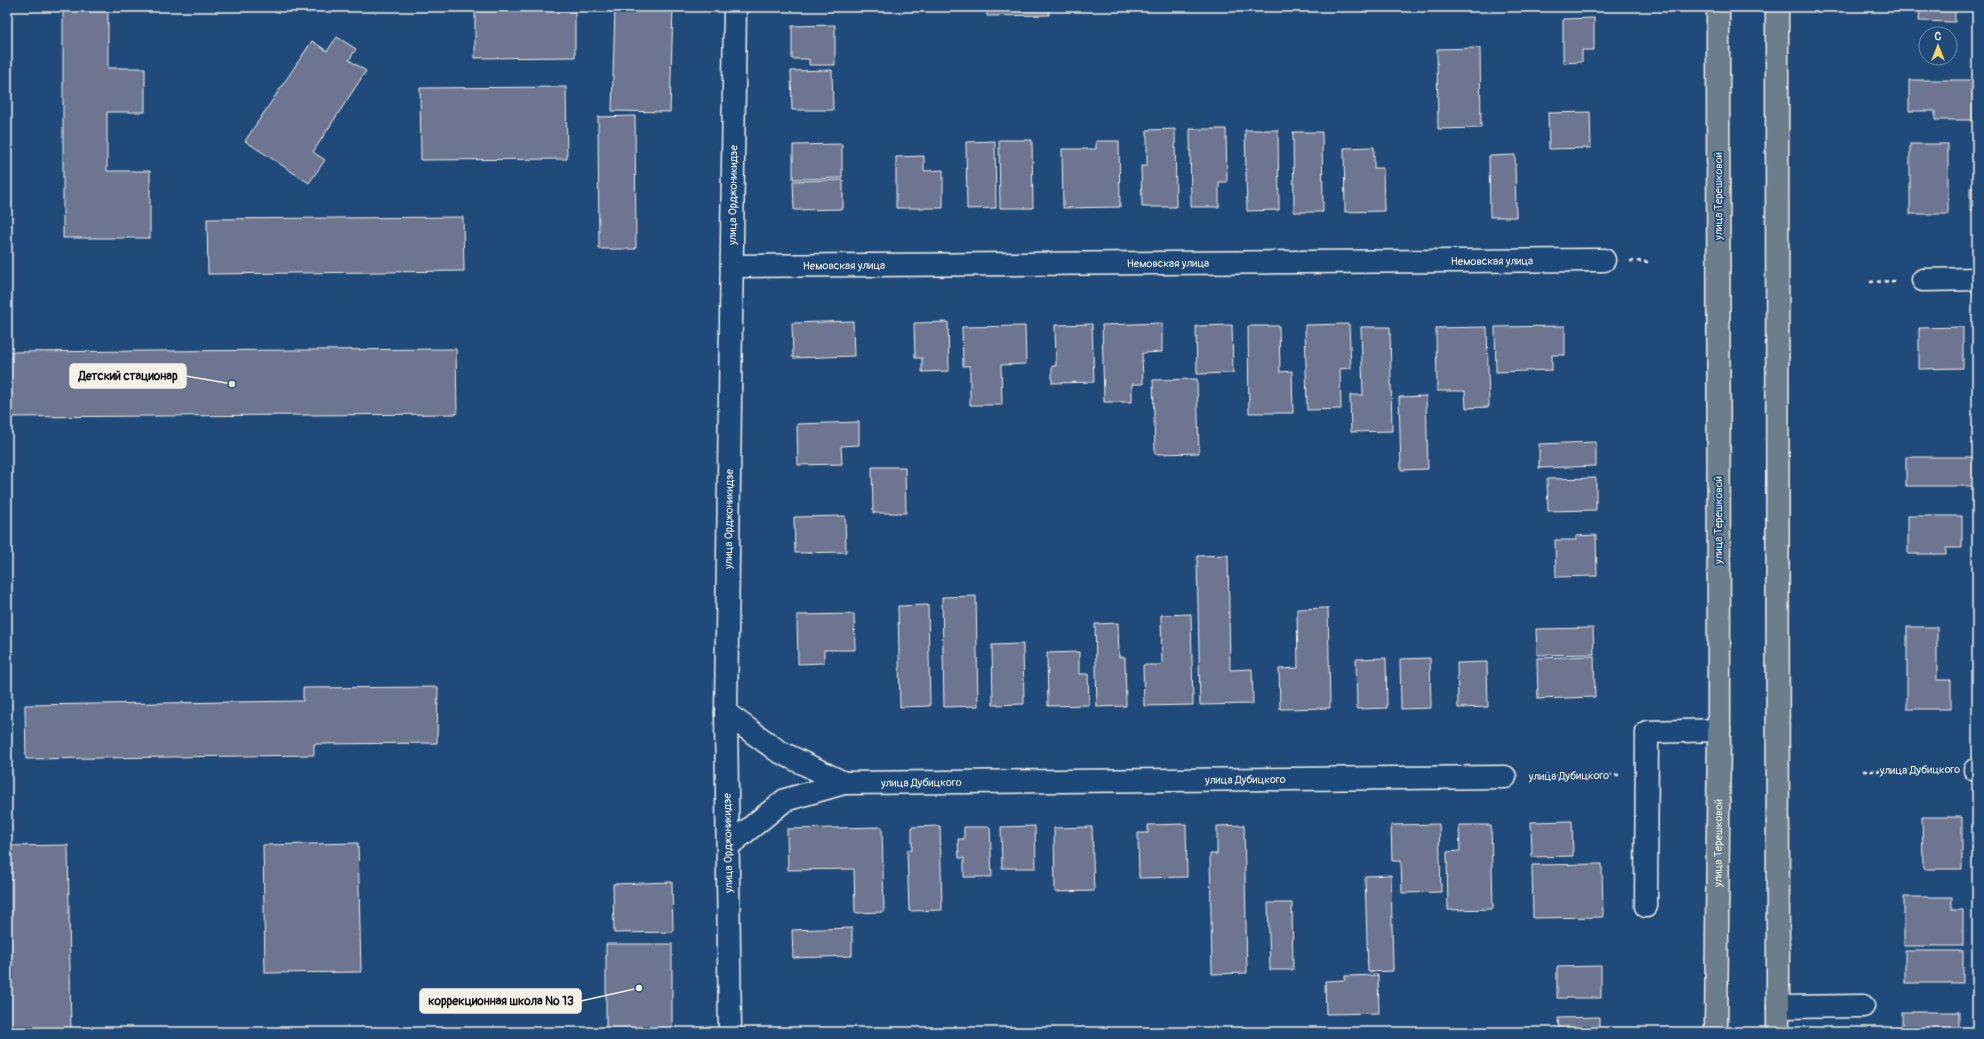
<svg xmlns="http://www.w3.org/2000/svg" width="1984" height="1039" viewBox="0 0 1984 1039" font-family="Pangolin,sans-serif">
	<rect width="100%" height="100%" fill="#1f4a7a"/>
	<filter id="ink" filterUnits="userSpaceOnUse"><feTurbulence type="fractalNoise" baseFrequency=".025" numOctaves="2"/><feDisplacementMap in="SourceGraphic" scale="8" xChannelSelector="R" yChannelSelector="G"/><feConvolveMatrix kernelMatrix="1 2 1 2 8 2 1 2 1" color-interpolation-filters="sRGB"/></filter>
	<g filter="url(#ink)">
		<g fill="#6d7491" stroke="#f4f1e8">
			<polygon points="63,7 108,7 108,68 145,68 145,112 107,112 107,171 150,171 150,238 63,238"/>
			<polygon points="475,7 575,7 575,57 475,58"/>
			<polygon points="615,7 673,7 670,112 612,111"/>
			<polygon points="792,7 849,7 792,8"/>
			<polygon points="987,7 1049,7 1049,15 987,16"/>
			<polygon points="1920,7 1955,7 1955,22 1919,21"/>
			<polygon points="1594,18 1594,50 1582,50 1582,62 1563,63 1563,19"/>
			<polygon points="835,25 835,65 809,65 809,59 792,59 792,26"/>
			<polygon points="337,37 356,49 349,60 366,71 313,152 325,160 309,183 245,141 312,41 327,51"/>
			<polygon points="1480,48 1481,128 1438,129 1437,49"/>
			<polygon points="832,70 833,110 792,110 791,71"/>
			<polygon points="1909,80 1973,80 1973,120 1935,120 1935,111 1909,111"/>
			<polygon points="566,87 567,159 421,160 420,88"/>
			<polygon points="1590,112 1591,148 1549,149 1548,113"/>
			<polygon points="635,116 636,249 599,249 598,117"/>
			<polygon points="1175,129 1176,207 1142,207 1141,166 1147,166 1147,130"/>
			<polygon points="1190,129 1226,129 1227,182 1219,182 1219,207 1191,207"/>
			<polygon points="1245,130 1278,130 1279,210 1247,211"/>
			<polygon points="1293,132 1322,132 1323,212 1294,212"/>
			<polygon points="999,140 1032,140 1033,208 1000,208"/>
			<polygon points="995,141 996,208 967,209 966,142"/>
			<polygon points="1096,141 1119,141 1120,207 1063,208 1062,149 1096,149"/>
			<polygon points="842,144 842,178 793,179 793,145"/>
			<rect x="1910" y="144" width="38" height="70"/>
			<polygon points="1374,147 1374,168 1383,168 1384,211 1345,212 1344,148"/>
			<polygon points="1515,155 1516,217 1490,217 1489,156"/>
			<polygon points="924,156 924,171 943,170 943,208 896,208 896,157"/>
			<polygon points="843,180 843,209 794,210 793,181"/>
			<rect x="1970" y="188" width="7" height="22"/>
			<polygon points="463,217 464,271 208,274 207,219"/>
			<polygon points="853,321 854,356 793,358 792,323"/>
			<polygon points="948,322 949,371 922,372 922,358 915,358 914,323"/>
			<polygon points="1162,323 1162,352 1142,353 1143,384 1132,384 1132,402 1104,402 1102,325"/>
			<polygon points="1092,324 1094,382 1052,383 1052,366 1056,366 1055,325"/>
			<polygon points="1349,324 1351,368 1340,369 1341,409 1307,410 1305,325"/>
			<polygon points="1232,325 1233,373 1197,374 1196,326"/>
			<polygon points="1025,326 1026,364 1001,365 1002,405 970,405 970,366 963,366 962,327"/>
			<polygon points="1248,326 1279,326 1280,372 1292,371 1293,413 1249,413"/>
			<polygon points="1565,326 1565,355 1552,355 1552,370 1496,372 1495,327"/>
			<polygon points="1361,327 1390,327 1392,431 1351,432 1350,395 1363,395"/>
			<polygon points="1487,327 1489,407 1466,408 1465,391 1437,391 1436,328"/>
			<polygon points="1963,327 1963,368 1919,369 1919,328"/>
			<polygon points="456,349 457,414 7,417 7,352"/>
			<polygon points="1197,379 1199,453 1155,454 1153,380"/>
			<polygon points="1426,396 1428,469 1401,470 1399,397"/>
			<polygon points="859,422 859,445 841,446 842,464 798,465 797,424"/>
			<polygon points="1596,442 1596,466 1539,468 1539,444"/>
			<rect x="1906" y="457" width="71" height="29"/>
			<polygon points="872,467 905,467 906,513 873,513"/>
			<polygon points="1596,478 1596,510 1548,511 1547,479"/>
			<polygon points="845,516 846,552 795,553 794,517"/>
			<polygon points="1908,516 1962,516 1962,548 1946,548 1946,554 1908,554"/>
			<polygon points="1596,535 1597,576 1556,577 1555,540 1576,540 1576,536"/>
			<polygon points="1228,555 1230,670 1252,669 1253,704 1200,705 1197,556"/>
			<polygon points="976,596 978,706 944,707 942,597"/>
			<polygon points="928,605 930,706 900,707 898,606"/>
			<polygon points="1328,608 1330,708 1280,709 1279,669 1298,668 1297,609"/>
			<polygon points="854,614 855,650 824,650 824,663 798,664 797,615"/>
			<polygon points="1191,614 1193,705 1144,706 1143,665 1162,665 1161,615"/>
			<polygon points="1118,623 1119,657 1125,657 1126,706 1097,707 1095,624"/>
			<polygon points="1907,627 1937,627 1937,680 1951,680 1951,709 1907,709"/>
			<polygon points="1593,628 1594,654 1537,655 1536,629"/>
			<polygon points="1023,644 1024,704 993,705 992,645"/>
			<polygon points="1079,652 1079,674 1088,674 1089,705 1048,706 1047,653"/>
			<polygon points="1594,656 1595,697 1538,699 1537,658"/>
			<polygon points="1386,658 1387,708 1357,709 1356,659"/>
			<polygon points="1430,658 1431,708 1401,709 1400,659"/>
			<polygon points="1487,662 1488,707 1458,708 1457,663"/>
			<polygon points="438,687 437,743 314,744 314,755 26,759 25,705 303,701 303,688"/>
			<polygon points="1922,817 1962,817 1962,869 1923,869"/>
			<polygon points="1572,821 1573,856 1532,857 1531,822"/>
			<polygon points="1186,824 1187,877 1139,878 1138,833 1148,833 1148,825"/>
			<polygon points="1439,824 1441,892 1402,893 1401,861 1392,861 1391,825"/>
			<polygon points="1244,825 1247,973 1212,974 1210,854 1217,854 1217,826"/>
			<polygon points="1459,825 1491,825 1493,909 1448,910 1447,852 1460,851"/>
			<polygon points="940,826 942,910 909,911 907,850 912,850 912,827"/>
			<polygon points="1035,826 1036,868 1002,868 1001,827"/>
			<polygon points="882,827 884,912 855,913 854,869 788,870 787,829"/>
			<polygon points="964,827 990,827 992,877 964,877 964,858 959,858 958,839 964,839"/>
			<polygon points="1092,827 1094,891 1055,892 1054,828"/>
			<polygon points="358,843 361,972 265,973 263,845"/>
			<polygon points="68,845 71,1032 7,1032 7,846"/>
			<polygon points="1602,864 1603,917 1533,918 1532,865"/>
			<polygon points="1391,875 1393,971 1368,972 1365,876"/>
			<polygon points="672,882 673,932 614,933 613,884"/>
			<polygon points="1904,897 1952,897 1952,910 1963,910 1963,946 1904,946"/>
			<polygon points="1268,903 1292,903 1293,970 1270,970"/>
			<polygon points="852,928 852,956 793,958 792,930"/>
			<rect x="606" y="944" width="66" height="88"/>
			<rect x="1905" y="951" width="58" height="32"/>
			<polygon points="1601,966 1601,998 1557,998 1557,967"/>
			<polygon points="1378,975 1379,1013 1326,1014 1325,981 1345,980 1345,976"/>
			<rect x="1902" y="1012" width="57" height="20"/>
			<polygon points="1599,1017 1599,1032 1559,1032 1558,1018"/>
		</g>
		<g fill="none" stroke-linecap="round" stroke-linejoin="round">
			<g stroke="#f4f1e8" stroke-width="25">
				<g id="minor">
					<path id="s1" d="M732,266L1604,260"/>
					<polyline points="1923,280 1977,279"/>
					<polyline points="726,713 778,751 844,783"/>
					<polyline points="1975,770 1977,770"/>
					<path id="s2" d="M728,846L785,800L844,783L1505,777"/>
					<polyline points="1646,906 1647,732 1719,730"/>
					<polyline points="1778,1007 1863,1006"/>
					<path id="s3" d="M730,1032L726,713L735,7"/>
				</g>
			</g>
			<g stroke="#f4f1e8" stroke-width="25">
				<g id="major">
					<polyline points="1777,7 1778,1032"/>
					<path id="s4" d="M1716,1032L1719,730L1718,7"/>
				</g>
			</g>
			<g stroke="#f4f1e8" stroke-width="2.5" stroke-dasharray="4 3" stroke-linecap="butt">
				<polyline points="1630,261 1650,262"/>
				<polyline points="1870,282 1896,281"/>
				<polyline points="1863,771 1949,770"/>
				<polyline points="1531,776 1620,775"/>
			</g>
			<use href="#minor" stroke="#1f4a7a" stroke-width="22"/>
			<use href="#major" stroke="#6c7d8b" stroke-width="22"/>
		</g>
	</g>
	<g text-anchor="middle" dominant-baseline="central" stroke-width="3.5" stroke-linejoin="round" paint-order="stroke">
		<g font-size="11" fill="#f4f1e8" stroke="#1f4a7a">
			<text stroke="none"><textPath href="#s3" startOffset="837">улица Орджоникидзе</textPath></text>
			<text transform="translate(1718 196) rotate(-90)">улица Терешковой</text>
			<text stroke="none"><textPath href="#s1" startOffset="760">Немовская улица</textPath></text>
			<text stroke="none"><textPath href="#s1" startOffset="436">Немовская улица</textPath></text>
			<text stroke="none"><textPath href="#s1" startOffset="112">Немовская улица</textPath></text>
			<text stroke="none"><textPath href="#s3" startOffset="513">улица Орджоникидзе</textPath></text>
			<text transform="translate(1718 520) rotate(-90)">улица Терешковой</text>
			<text transform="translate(1920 770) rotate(-1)">улица Дубицкого</text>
			<text transform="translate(1569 776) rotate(-1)">улица Дубицкого</text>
			<text stroke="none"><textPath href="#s2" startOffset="536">улица Дубицкого</textPath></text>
			<text stroke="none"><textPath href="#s2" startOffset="212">улица Дубицкого</textPath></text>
			<text transform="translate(728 843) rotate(-91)">улица Орджоникидзе</text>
			<text stroke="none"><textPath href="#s4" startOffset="189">улица Терешковой</textPath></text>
		</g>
	</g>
	<path fill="none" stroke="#f4f1e8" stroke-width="1.5" d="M232 384L186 376M639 988L581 1001"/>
	<g fill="#f4f1e8" stroke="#1f4a7a" stroke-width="1.5">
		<circle cx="232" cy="384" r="4"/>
		<circle cx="639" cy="988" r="4"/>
	</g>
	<g fill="#f4f1e8" stroke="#f4f1e8" stroke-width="1.5">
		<rect x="70" y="364" width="116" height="24" rx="4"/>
		<rect x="420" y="989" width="161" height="24" rx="4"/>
	</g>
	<g font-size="12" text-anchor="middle" font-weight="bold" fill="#111">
		<text x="128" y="380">Детский стационар</text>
		<text x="501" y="1005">коррекционная школа № 13</text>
	</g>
	<rect width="1984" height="1039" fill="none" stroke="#1f4a7a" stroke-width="24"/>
	<rect x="12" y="12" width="1960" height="1015" fill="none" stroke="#f4f1e8" stroke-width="1.5" filter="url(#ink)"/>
	<g transform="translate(1938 46)"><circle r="19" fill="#1f4a7a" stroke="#748da6"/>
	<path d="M0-3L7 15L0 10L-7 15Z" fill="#ffd166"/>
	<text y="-6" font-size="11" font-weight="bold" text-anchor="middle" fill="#f4f1e8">С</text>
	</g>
</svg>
